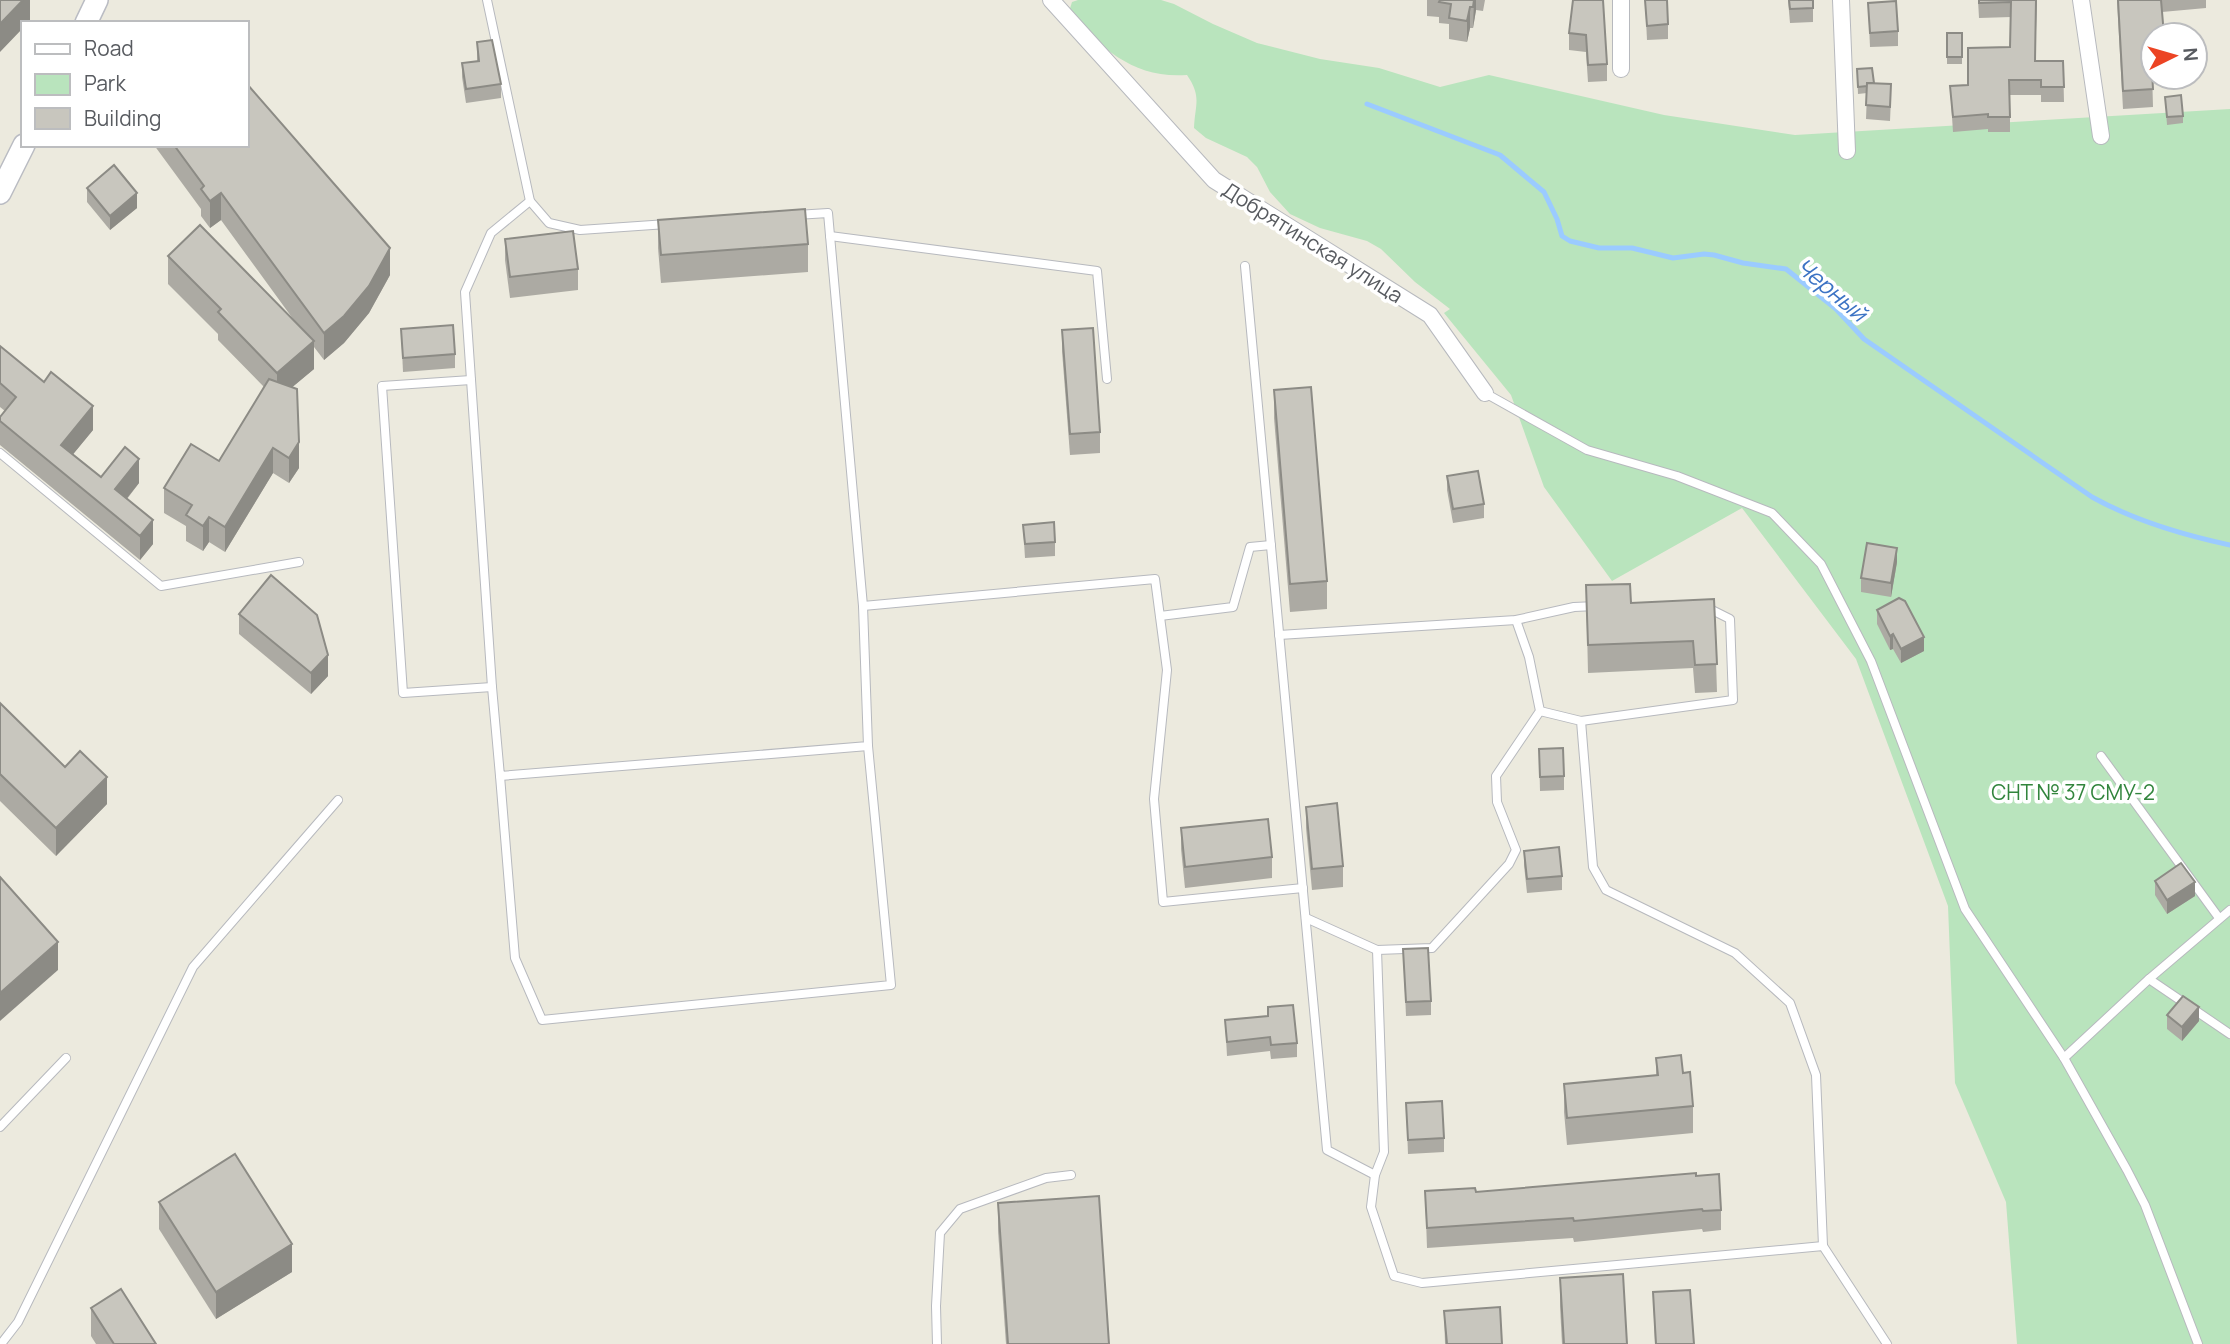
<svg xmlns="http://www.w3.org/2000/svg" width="2230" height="1344" viewBox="0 0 2230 1344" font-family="Manrope,sans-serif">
	<rect width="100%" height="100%" fill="#eceade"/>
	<path fill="#b9e4bd" d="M1078,0H1161L1174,4L1213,24L1257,43L1320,59L1379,68L1440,87L1489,75L1664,115L1795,135L2230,109V1344H2017L2006,1202L1955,1083L1948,906L1856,659L1742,508L1612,581L1544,487L1511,395L1444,313L1450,309L1415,282L1381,249L1367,241L1320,228L1290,214L1270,192L1257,167L1247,157L1206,138L1194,128C1195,104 1202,97 1187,75C1134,79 1104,49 1068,15L1072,2Z"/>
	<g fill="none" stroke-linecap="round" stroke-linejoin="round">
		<path stroke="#9bcbff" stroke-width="5" d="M1367,104L1500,155L1544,192L1557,219L1562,236L1570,241L1599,248H1632L1673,258L1704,254L1714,255L1743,263L1786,269L1836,309L1864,339L2092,497C2135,521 2183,535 2230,545"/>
		<g stroke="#b7b9be" stroke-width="10">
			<g id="service">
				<polyline points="487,0 530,201 549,223 580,230 667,224"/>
				<polyline points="530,201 491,233 465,292 492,687 500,776 868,746 863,606 828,213 796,215"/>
				<polyline points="830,236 1097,271 1107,379"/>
				<polyline points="1245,266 1327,1150 1375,1175"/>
				<polyline points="471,380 382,386 403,693 492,687"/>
				<polyline points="1485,393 1587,450 1677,476 1772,513 1821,564 1871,661 1965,909 2064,1058 2127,1170 2145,1205 2198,1344"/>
				<polyline points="0,453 161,586 299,562"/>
				<polyline points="863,606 1155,579 1167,670 1154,799 1163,902 1303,888"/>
				<polyline points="1160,616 1233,607 1250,547 1271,545"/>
				<polyline points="1279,635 1516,620 1574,607 1596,606"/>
				<polyline points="1540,711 1581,721 1593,867 1606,890 1735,953 1790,1003 1816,1075 1823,1246"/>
				<polyline points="1581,721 1733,700 1730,619 1706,607"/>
				<polyline points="2101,756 2219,918"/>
				<polyline points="500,776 515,958 542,1020 891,985 868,746"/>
				<polyline points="1306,918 1377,950 1432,948 1509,864 1516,850 1497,802 1496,776 1540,711 1529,657 1516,620"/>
				<polyline points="1377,950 1384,1152 1375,1175 1371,1207 1394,1276 1422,1283 1823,1246 1887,1344"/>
				<polyline points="2149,979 2230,1034"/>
				<polyline points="2064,1058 2149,979 2230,910"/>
				<polyline points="0,1127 66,1058"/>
				<polyline points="1,1344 18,1322 193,967 338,800"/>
				<polyline points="937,1344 936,1306 940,1233 960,1209 1046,1178 1071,1175"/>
			</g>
		</g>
		<g stroke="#b7b9be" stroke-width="18">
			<g id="minor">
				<polyline points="1051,0 1214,180 1430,315 1485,393"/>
				<polyline points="1621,0 1621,69"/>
				<polyline points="1841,0 1847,151"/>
				<polyline points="2081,0 2101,136"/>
			</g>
		</g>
		<g stroke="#babcc3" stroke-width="24">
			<g id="secondary">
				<polyline points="86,23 97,0"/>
				<polyline points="0,193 24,145"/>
			</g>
		</g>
		<use href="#service" stroke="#fff" stroke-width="8"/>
		<use href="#minor" stroke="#fff" stroke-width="16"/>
		<use href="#secondary" stroke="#fff" stroke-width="21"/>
	</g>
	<g fill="#acaaa3">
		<polygon points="1427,0 1485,0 1483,11 1476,10 1473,28 1470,28 1467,42 1449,39 1449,24 1439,23 1439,17 1427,16"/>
		<polygon points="1573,0 1607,64 1607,81 1588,82 1586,52 1569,50 1569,33"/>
		<polygon points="1645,0 1668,24 1668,39 1647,40"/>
		<polygon points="1788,0 1813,0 1813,22 1790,23"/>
		<polygon points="1978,0 2037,0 2035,61 2063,61 2064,102 2041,102 2041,95 2010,95 2010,132 1988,132 1988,129 1953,132 1950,86 1968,85 2010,47 2011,17 1979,18"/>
		<polygon points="2117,0 2206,0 2206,8 2162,12 2153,35 2153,71 2152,71 2153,107 2123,109"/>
		<polygon points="1868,3 1898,31 1898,46 1870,47"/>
		<rect x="1947" y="33" width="15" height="31"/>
		<polygon points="477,42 501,84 501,98 466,103 462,77 462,63 477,61"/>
		<polygon points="1857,69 1891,98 1890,121 1866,119 1867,93 1858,94"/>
		<polygon points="2165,97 2183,116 2183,123 2167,125"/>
		<polygon points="154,145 247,145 390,275 369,313 344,343 324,360 314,347 314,369 292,387 299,468 289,483 273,473 225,552 209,542 203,551 186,541 186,526 164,513 164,488 219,461 264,387 218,340 218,334 168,284 168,256 296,323 221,220 210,228 201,216 201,209"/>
		<polygon points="87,188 137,208 110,230 87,202"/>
		<polygon points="658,220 808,244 808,272 661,283 658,248"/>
		<polygon points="505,239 578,269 578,290 510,298 505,260"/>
		<polygon points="401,329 455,354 455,368 403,372"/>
		<polygon points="1062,330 1100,432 1100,453 1070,455 1062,351"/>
		<polygon points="0,346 93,430 73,454 101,477 139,483 127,499 153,544 140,560 0,445 0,417 5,411 0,407"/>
		<polygon points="1274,390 1327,581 1327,609 1290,612 1274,418"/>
		<polygon points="1447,476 1484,504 1484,518 1453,523 1447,490"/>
		<polygon points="1023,525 1055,542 1055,556 1025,558"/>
		<polygon points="1897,562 1891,597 1861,592 1861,578"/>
		<polygon points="1586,585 1631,603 1714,599 1717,692 1695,693 1693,668 1588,673"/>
		<polygon points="1877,610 1924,651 1901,663 1893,649 1890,650 1877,624"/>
		<polygon points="239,614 328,676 311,694 239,634"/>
		<polygon points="0,703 65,767 107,804 56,856 0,801"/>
		<polygon points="1539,749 1564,776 1564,790 1540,791"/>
		<polygon points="1306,807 1343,866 1343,887 1312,890 1306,828"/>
		<polygon points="1181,828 1272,857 1272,878 1185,888 1181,849"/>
		<polygon points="1524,851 1562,876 1562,890 1527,893 1524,865"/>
		<polygon points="2155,881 2195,896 2167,914 2155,895"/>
		<polygon points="1403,949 1431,1001 1431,1015 1406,1016"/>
		<polygon points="1268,1007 1297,1043 1297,1057 1271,1059 1270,1051 1227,1056 1225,1020 1268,1016"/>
		<polygon points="2167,1015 2199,1021 2182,1041 2167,1029"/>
		<polygon points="1656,1058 1683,1073 1693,1106 1693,1133 1567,1145 1564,1112 1564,1084 1656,1075"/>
		<polygon points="1406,1103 1444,1138 1444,1152 1408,1154"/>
		<polygon points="1696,1176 1721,1210 1721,1230 1703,1232 1702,1229 1574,1242 1573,1238 1427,1248 1425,1191 1476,1192"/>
		<polygon points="159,1202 292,1272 216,1319 159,1229"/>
		<polygon points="998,1203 1109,1344 1006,1344 998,1231"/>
		<polygon points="1560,1278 1627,1344 1562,1344 1560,1306"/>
		<polygon points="1653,1292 1694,1344 1655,1344"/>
		<polygon points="91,1308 156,1344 96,1344 91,1336"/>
		<polygon points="1444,1311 1502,1344 1445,1344"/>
	</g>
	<g fill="#8c8b85">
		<polygon points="19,0 30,0 30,20 28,23 23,23 23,28 0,52 0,24"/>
		<polygon points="1474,0 1476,0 1476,10 1473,28"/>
		<polygon points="1470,7 1470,28 1467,42 1467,21"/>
		<polygon points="137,193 137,208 110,230 110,216"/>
		<polygon points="221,193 221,220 210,228 210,201"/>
		<polygon points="390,248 390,275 369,313 344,343 324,360 324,333"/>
		<polygon points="314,341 314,369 277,400 277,373"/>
		<polygon points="93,406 93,430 61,469 61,445"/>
		<polygon points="299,442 299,468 289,483 289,458"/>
		<polygon points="273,448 273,473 225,552 225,527"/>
		<polygon points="139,459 139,483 115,513 115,489"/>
		<polygon points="209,517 209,542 203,551 203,526"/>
		<polygon points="153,520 153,544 140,560 140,536"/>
		<polygon points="1897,548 1897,562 1891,597 1891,583"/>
		<polygon points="1893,634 1893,649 1890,650 1890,636"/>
		<polygon points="1924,637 1924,651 1901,663 1901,649"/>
		<polygon points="328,655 328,676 311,694 311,673"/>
		<polygon points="107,777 107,804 56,856 56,828"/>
		<polygon points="2195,882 2195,896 2167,914 2167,900"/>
		<polygon points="58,942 58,970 0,1021 0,993"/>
		<polygon points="2199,1007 2199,1021 2182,1041 2182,1027"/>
		<polygon points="292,1244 292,1272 216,1319 216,1292"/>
	</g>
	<g fill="#c8c6be" stroke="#8c8b85" stroke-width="2">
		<polygon points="0,0 23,0 0,24"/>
		<polygon points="1440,0 1474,0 1473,7 1470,7 1467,21 1449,18 1451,4 1439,2"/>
		<polygon points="1573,0 1603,0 1607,64 1588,65 1586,35 1569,33"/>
		<polygon points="1645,0 1667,0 1668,24 1647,26"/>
		<polygon points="1789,0 1813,0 1813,8 1790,9"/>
		<polygon points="1979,0 2036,0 2035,61 2063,61 2064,87 2041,87 2041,80 2009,80 2010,117 1988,117 1988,114 1953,117 1950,86 1968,85 1968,48 2010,47 2011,2 1979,3"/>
		<polygon points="2118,0 2161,0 2164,35 2153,35 2153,54 2151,54 2153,89 2123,91"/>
		<polygon points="1896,1 1898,31 1870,33 1868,3"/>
		<rect x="1947" y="33" width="15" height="24"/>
		<polygon points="492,40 501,84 466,89 462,63 479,61 477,42"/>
		<polygon points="1872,68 1874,83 1867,83 1867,86 1858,87 1857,69"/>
		<polygon points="1867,83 1891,84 1890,107 1866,105"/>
		<polygon points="247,84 390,248 369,286 344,316 324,333 221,193 210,201 201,189 204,186 174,145 247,145"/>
		<polygon points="2181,95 2183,116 2167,117 2165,97"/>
		<polygon points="114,165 137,193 110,216 87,188"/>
		<polygon points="805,209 808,244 661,255 658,220"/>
		<polygon points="200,225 314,341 277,373 218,312 221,309 168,256"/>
		<polygon points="573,231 578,269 510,277 505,239"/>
		<polygon points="453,325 455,354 403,358 401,329"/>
		<polygon points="1093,328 1100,432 1070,434 1062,330"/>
		<polygon points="0,346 44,382 51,372 93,406 61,445 101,477 125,447 139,459 115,489 153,520 140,536 0,421 0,417 16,397 0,383"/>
		<polygon points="269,379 297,389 299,442 289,458 273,448 225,527 209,517 203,526 186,515 192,505 164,488 191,444 219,461"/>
		<polygon points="1311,387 1327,581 1290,584 1274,390"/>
		<polygon points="1478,471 1484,504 1453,509 1447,476"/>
		<polygon points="1054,522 1055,542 1025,544 1023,525"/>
		<polygon points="1867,543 1897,548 1891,583 1861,578"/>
		<polygon points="271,575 317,615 328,655 311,673 239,614"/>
		<polygon points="1630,584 1631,603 1714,599 1717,664 1695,665 1693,641 1588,645 1586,585"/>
		<polygon points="1899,598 1905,601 1924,637 1901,649 1893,634 1890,636 1877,610"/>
		<polygon points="0,703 65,767 80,751 107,777 56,828 0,774"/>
		<polygon points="1563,748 1564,776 1540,777 1539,749"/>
		<polygon points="1337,803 1343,866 1312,869 1306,807"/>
		<polygon points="1268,819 1272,857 1185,867 1181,828"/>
		<polygon points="1559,847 1562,876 1527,879 1524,851"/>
		<polygon points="2181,863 2195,882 2167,900 2155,881"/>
		<polygon points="0,877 58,942 0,993"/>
		<polygon points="1428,948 1431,1001 1406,1002 1403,949"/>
		<polygon points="2183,996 2199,1007 2182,1027 2167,1015"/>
		<polygon points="1293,1005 1297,1043 1271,1045 1270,1037 1227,1042 1225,1020 1268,1016 1268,1007"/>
		<polygon points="1681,1055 1683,1073 1690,1072 1693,1106 1567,1118 1564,1084 1658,1075 1656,1058"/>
		<polygon points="1442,1101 1444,1138 1408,1140 1406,1103"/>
		<polygon points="235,1154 292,1244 216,1292 159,1202"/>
		<polygon points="1696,1173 1696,1176 1719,1174 1721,1210 1703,1211 1702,1209 1574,1221 1573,1218 1427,1228 1425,1191 1475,1188 1476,1192"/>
		<polygon points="1099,1196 1109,1344 1008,1344 998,1203"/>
		<polygon points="1623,1274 1627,1344 1564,1344 1560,1278"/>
		<polygon points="121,1289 156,1344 114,1344 91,1308"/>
		<polygon points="1690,1290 1694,1344 1656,1344 1653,1292"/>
		<polygon points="1500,1307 1502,1344 1447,1344 1444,1311"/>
	</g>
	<g text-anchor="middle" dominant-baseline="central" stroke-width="7" stroke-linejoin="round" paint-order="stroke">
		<g font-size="21" fill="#585b60" stroke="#fff">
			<text transform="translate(1313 242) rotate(32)">Добрятинская улица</text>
		</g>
		<g font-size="21" fill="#32853d" stroke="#fff">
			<text x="2073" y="792">СНТ № 37 СМУ-2</text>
		</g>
		<g font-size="23" font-style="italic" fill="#3c73c4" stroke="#fff">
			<text transform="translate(1832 289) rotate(40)">Черный</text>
		</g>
	</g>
	<rect x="21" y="21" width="228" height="126" fill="#ffffff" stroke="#bcbdbf" stroke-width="2"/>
	<rect x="35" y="44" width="35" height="10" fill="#ffffff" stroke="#bcbdbf" stroke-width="2"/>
	<text x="84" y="56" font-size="21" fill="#585b60">Road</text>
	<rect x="35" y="74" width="35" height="21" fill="#b9e4bd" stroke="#bcbdbf" stroke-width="2"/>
	<text x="84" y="91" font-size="21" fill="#585b60">Park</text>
	<rect x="35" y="108" width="35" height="21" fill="#c8c6be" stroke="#bcbdbf" stroke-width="2"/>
	<text x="84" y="126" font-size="21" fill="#585b60">Building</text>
	<g transform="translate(2174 56) rotate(85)"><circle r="33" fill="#ffffff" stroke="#bcbdbf" stroke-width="2"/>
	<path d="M0-5L12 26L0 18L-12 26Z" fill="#ec4424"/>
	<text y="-10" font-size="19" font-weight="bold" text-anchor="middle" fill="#585b60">N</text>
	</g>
</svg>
